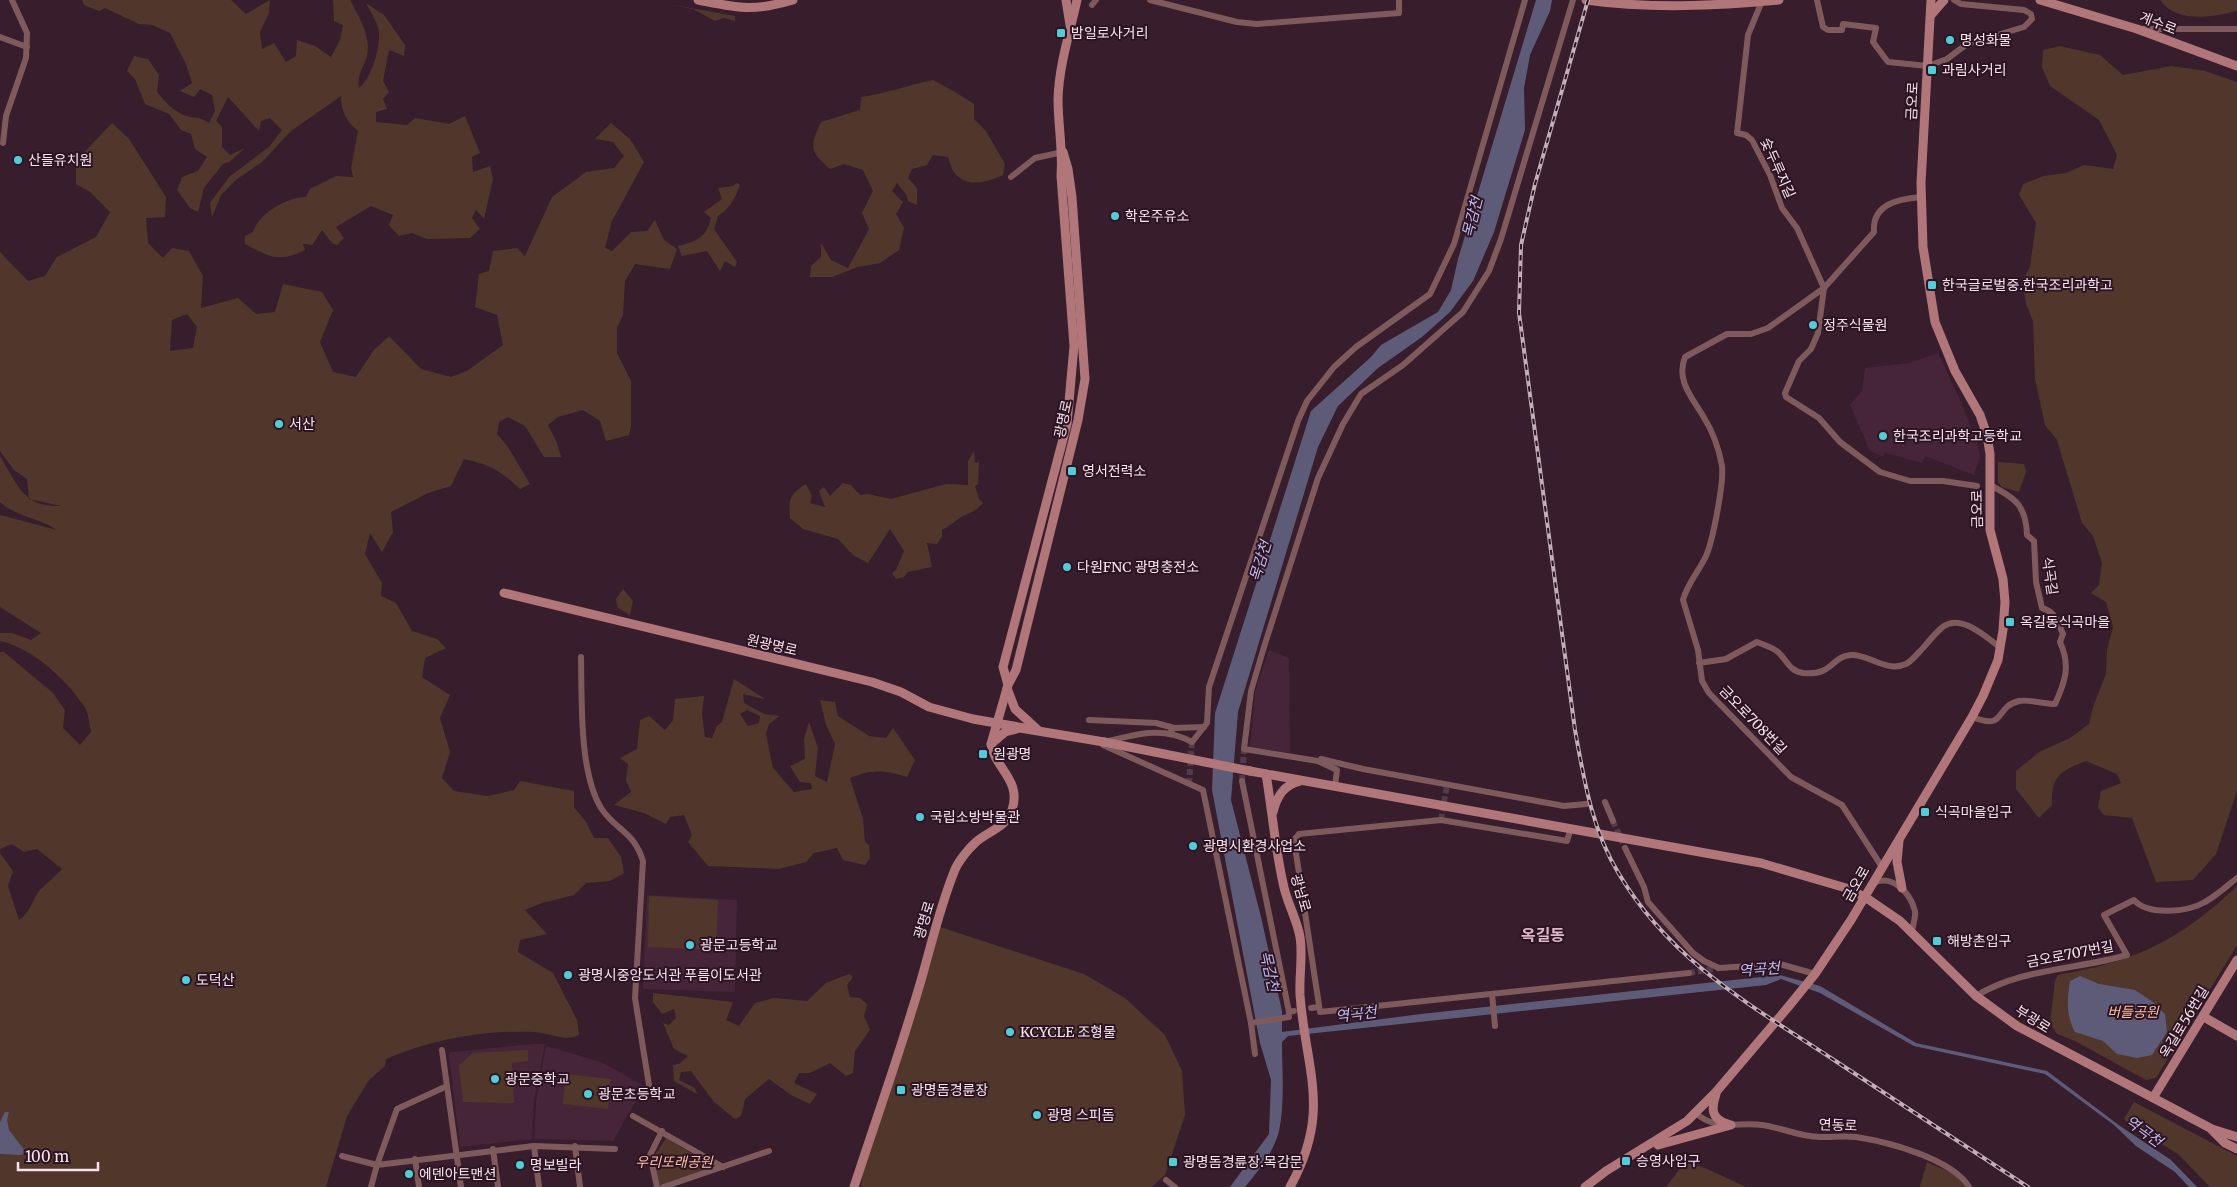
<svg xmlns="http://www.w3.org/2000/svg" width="2237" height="1187" viewBox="0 0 2237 1187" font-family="Merriweather,'Noto Sans KR',serif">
	<rect width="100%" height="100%" fill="#381d2c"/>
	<g fill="#462538">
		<polygon points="1938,353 1961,402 1977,443 1980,456 1974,475 1925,456 1922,463 1885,453 1883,457 1870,451 1850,405 1862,391 1865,368 1910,363"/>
		<polygon points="1269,650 1289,658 1290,753 1250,747 1255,692"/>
		<polygon points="647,895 737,900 735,992 643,989"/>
		<polygon points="533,1044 545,1044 534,1101 532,1139 460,1147 449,1056 451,1052"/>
		<polygon points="546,1046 601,1062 644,1086 613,1141 534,1139 536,1102"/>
	</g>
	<g fill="#51372b" fill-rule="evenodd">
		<path d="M82,0H231L246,14L270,0L269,13L260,32L262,49L274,43L286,62L296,56L297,40L315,46L331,57L340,40L343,25L334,21L333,0H350C359,17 373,39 366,59C362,70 357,76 359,88C372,77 380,49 379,32C378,23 370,11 366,3L384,15L405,45L404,56L389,50L383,81L389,92L383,99L387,109L376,112V122L407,125L415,118L449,124L465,116L480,153L472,157L473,172L490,166L493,179L484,219L476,210L472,218L480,229L470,238L427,239L412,233L399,236L389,225L393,215L371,206L336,227L344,238L337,245L332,243L322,230L312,245L303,244L305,250C279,263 269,257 245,244V236L253,232C259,213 287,197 306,197L310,189L336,176L353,177L351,168L358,131C346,121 341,111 341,96L291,131L262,162L237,179L221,195L212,217L210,203L229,177L269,147L282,130L270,118L261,121L259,131L228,97L216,121L222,127V147L230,155L245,148L229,162L223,164L214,175L204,188L198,212L190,208L177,190L182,177L198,171L207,157L195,149L191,134L181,130L169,114L145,104L135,79L127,71L134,56L148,59L159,75L157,92C165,102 176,114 190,117C198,118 202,118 209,123L215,111L212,95L200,89L194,97L180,91L192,83L186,64L170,33L152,25L139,24L105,8L99,11L84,5Z"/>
		<path d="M2160,0H2237V11C2213,17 2177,24 2160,0Z"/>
		<polygon points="663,3 735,16 735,21 724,18 715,21 693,9"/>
		<path d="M2060,46L2100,55L2123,75L2171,66L2205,71L2237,82V791L2216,854L2193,880L2156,882L2132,818L2104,815L2098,808L2101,791L2121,783L2117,774L2086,761C2060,771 2051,776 2052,805L2039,818L2016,789V771L2039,752L2070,738L2089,724L2093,707L2106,674L2107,650L2113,627L2106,602L2091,593L2099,585L2102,563L2093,536L2082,523L2057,440L2045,425L2035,379L2033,321L2026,304L2022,281L2030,267L2036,223L2019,195L2023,184L2044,176L2066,173L2084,165L2113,169L2117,155L2099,120L2050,86L2042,67L2043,50Z"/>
		<path d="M933,80L955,92L974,104V119L986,131L1005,164L1003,175C988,182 966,189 954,172C951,168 950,162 948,157L933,155L927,165L912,169L908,178L917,188V205L908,201L906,194L897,183L892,191L903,202L896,214L904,228L899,250L880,263L858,267L832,277H810L811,266L821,257V243L831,260L848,268L869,229L862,213L873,191L863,170L844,164L830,169C809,151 810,146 821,122L860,110L861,97C885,94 909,85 933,80Z"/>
		<path d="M112,123L129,139L166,197L165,217L146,218L148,243L163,258L172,248L189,251L203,276L201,308L238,298L256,314L275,312L283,284L322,292L333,310L320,342L333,372L356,377L374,350L389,336L421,369L451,377L467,371L503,345L497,315L475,307L479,274L489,271L493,251L517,248L525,256L552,197L586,172L614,168L624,156L613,142L595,139L611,123L630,139L644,162L612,221L605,248L612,251L631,232L647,231L655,220L664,240L677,249L670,269L635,264L625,281L623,315L617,328V353L631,381V426L629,435L606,441L600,421L583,410L558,417L548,425L557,443L561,457H544L525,426L508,417L499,422L497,434L508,447L530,484L520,489C501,471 491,465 464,459L451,486L428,493L391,512L393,532L382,552L370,533L365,554L382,583L381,596L396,603L412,631L437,639L446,648L425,658L422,677L450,695L440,718L450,752L442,778L454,791L488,796L514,790L520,781L574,791V807L586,822L594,838H608L621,857L624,873L610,881L586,883L574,895L542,903L525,910L547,934L520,940L518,952L553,973L577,1020L579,1035C564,1042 550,1033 534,1032C483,1030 433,1039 386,1059L385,1066L369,1080L347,1116L326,1187H0V853L13,871L8,886L19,920C31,911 31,903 39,891C43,886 56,876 62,869L37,849L24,852L12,844L0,849V652H4L53,693L65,710L63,728L80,745L91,732C89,724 89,713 84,706C66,679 32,648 0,641V633H12L31,640L41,633L0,607V515L57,530C38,517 18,518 0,502V456C18,485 23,508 62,506L29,499L27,479L14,470L0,451V252L28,281L45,276L57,257L96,237L110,212L90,192L76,184V161ZM187,314L197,327L193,348L170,351L172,320Z"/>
		<path d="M737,183L740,185C735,199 730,208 718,216L714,229L737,262L735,267L725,261L720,271L707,251L682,256L678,246C696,242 707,237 711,218L704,212L722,199L718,188L733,186Z"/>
		<path d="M974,451L975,463L979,462L978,484L975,486L979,499L983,503C976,511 972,512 963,516C957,519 950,526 942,530V536L937,544L927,543L932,567L908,572L904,577L896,579L892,573L896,570L904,551L890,529L868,563L853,555L838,539L803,529L790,518C789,498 789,495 806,484L812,496L810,503L825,507L819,491L824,487L830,496L843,483L851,485L860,495L868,494L891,499L946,484L968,485V461Z"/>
		<polygon points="1998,462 2024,464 2026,472 2019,492 2002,487 1998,482"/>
		<polygon points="623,589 633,601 630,615 618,608 616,599"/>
		<path d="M734,679L765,699L743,694L744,703L764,714L780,716L769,724L766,734L773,768L794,792L812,789L811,783L800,782L790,766L805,759L804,739L809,722L818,748L815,776L827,782L835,744L826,725L820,700L835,702L838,716L869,736L886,738L893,728L915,760L907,777C885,770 872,769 850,778L863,819L865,842L869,845L870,858L865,865L843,860L837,848L814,853L806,862L779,869L708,866L688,842L692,835L684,815L670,817L666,824L644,813L614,805L631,792L626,780L628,764L620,758L637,749L640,720L649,716L665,730L673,720L675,699L704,696L702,714L705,737L712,738L717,726L722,722ZM747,710L760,716L759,723L748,726L740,714Z"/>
		<path d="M2237,886V945L2156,1078L2146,1080L2075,1041L2057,1034L2050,1023L2055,981L2058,975C2077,971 2096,968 2114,962C2162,948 2202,920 2237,886Z"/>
		<polygon points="649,896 718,900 716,950 648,947"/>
		<polygon points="940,927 1084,974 1125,998 1165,1035 1182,1071 1185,1115 1165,1175 1152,1187 861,1187 863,1172"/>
		<polygon points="849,974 853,977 847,985 850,997 860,998 867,1004 864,1016 870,1030 855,1051 853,1073 846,1076 830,1063 810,1073 799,1073 794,1083 817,1094 810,1104 791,1095 769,1079 745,1099 741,1116 735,1119 714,1102 691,1071 681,1072 679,1080 695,1088 697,1094 674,1081 673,1065 679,1064 688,1056 674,1049 663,1023 669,1025 676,1018 674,1009 662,1014 653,1002 653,993 733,1002 726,1020 739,1026 755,1003 774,998 807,1001 826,983"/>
		<polygon points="528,1050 528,1061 512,1063 514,1103 463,1102 459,1065 473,1053"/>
		<polygon points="566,1074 611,1079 608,1109 563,1104"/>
		<polygon points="2134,1102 2237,1156 2237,1187 2210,1187 2178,1154 2129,1124 2124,1119"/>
		<polygon points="666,1138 714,1167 659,1185 654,1156"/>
		<polygon points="1685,1162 1705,1168 1746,1187 1666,1187"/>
		<polygon points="1927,1162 1954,1174 1965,1187 1920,1187"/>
	</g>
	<g fill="#5e5b79">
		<path d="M1536,0H1552L1550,11L1530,55L1524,88L1525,130L1494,232L1473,281L1450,312L1422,337L1378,368L1338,406L1318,447L1238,712L1231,800L1261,917L1282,1011V1032L1421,1014L1780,975L1820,986L1916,1043L2047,1071L2120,1126L2171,1160L2197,1187H2189L2175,1172L2136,1146L2114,1125L2045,1074L1914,1046L1820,993L1781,979L1766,985L1288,1036L1282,1042C1282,1071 1285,1103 1279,1131C1274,1152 1258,1171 1245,1187H1230L1269,1134L1271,1080L1260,1043L1212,790L1215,713L1311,411L1371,357L1381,345L1438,312L1451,290L1458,259Z"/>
		<path d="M2080,976L2099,984L2135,990L2153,1002L2165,1014L2167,1032L2152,1055L2137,1058L2117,1054L2103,1041L2075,1032C2066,1015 2067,1000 2070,981Z"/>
		<polygon points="5,1112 9,1112 7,1120 9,1130 25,1151 22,1155 0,1154 0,1122"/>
	</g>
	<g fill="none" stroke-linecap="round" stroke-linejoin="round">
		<g stroke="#543b49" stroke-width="6" stroke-dasharray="6 3" stroke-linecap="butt">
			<polyline points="1242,781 1244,749"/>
			<polyline points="1189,784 1192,742"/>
			<polyline points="1586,804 1593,803"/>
			<polyline points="1441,820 1447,785"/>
			<polyline points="1613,821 1625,848"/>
			<polyline points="1689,973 1719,968"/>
		</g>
		<g stroke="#7f5a5c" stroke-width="6">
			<polyline points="1150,0 1237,22 1257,24 1399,13 1399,0"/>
			<polyline points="1817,0 1823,27 1828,30 1842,30 1843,24 1876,28 1873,42 1888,62 1928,66 1947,59 1967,44 2024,27 2032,19 2031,14 2024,10 1961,4 1954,0"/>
			<polyline points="1762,1 1748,35 1737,133 1746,135 1752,140 1770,175 1782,208 1797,228 1824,288 1818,333 1811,349 1799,361 1785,393 1786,397 1819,418 1840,442 1880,472 1910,481 1943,481 1977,486"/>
			<polyline points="1092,5 1096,0"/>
			<polyline points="2143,29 2237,29"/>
			<polyline points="0,37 27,47"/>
			<polyline points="3,143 6,116 26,58 27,33 12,0"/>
			<polyline points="1011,177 1035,158 1063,152"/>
			<path d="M581,657C582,700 579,772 601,808C615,830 634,831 643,861L635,998L649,1085"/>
			<path d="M1699,663L1726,659L1757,642C1764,645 1772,647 1778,652C1787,660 1789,671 1803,673C1834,676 1831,656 1851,655C1869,654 1886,673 1906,664C1912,661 1918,653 1923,648C1929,641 1936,632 1944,626C1962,614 1987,638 2001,648"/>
			<path d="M1972,717C2008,731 1993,707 2019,701C2029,699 2043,704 2055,704C2065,682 2071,666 2060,642L2063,634C2058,623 2056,612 2042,608L2036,582L2034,541L2027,535C2026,505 2015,498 1990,485"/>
			<polyline points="1089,720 1156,723 1174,728"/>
			<polyline points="1171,731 1174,728 1204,727"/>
			<path d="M1108,741C1138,734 1163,726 1192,742L1207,723L1209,687L1298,421L1307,401L1334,367L1356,347L1430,294L1454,244L1525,0"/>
			<polyline points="1103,745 1203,790 1251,1023 1255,1054"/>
			<polyline points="1321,759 1363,769 1564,806 1586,804"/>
			<polyline points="1242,781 1289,1012"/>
			<polyline points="1335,786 1337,770 1318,761 1244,749 1251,691 1264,647 1318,478 1343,424 1361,394 1403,365 1463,312 1489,271 1501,239 1573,0"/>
			<polyline points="1605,802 1613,821"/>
			<polyline points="1571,828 1567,841 1441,820 1299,834 1294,840 1320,1012 1689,973"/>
			<polyline points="1625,848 1644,887 1648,902 1693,953 1704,961 1719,968 1780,964 1815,974"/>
			<path d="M1882,867L1842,805L1791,777L1709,693L1702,681L1698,650L1683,600C1687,584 1699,571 1706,556C1713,540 1724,483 1722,466C1719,449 1712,430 1703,416C1691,396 1676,380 1685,357L1727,334H1751L1768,328L1824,288L1874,232C1872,204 1898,199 1921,197"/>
			<path d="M1873,883C1892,874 1910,892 1915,911C1916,917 1913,924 1912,931"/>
			<polyline points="1492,994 1495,1026"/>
			<path d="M1976,996C2021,968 2076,970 2127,955L2104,915L2134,900C2148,916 2188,912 2205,902C2216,896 2227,886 2237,878"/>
			<polyline points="1311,1008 1319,1007"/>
			<polyline points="1251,1023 1289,1017 1289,1012 1294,1011"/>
			<polyline points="442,1050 461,1187"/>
			<path d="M1696,1113C1714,1131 1739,1122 1762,1125C1778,1127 1794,1134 1810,1136C1826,1139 1841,1135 1856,1137C1889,1142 1952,1159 1969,1187"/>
			<polyline points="633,1116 723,1167"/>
			<polyline points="534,1146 539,1187"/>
			<polyline points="575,1146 580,1187"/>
			<polyline points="493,1149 498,1187"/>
			<polyline points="342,1156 377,1165 534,1146 615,1149"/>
			<polyline points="415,1159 419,1187"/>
			<polyline points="1166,1180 1175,1187"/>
			<polyline points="371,1187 377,1165 397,1109 447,1086"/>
			<polyline points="657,1187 650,1155 662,1131"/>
			<polyline points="663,1187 769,1151"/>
		</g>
		<g stroke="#b0767a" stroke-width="9">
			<path d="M698,0C739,8 752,12 793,0"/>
			<polyline points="1066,0 1070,25"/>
			<path d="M1586,0C1650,9 1715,6 1779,0"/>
			<polyline points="2040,0 2137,29 2237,66"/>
			<polyline points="1931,15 1944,0"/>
			<polyline points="504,593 872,682 901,692 929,707 973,719 1030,729"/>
			<path d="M1008,685L1003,667L1067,424L1074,346L1061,176C1063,150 1058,124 1058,99C1059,65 1070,32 1077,0"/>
			<polyline points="1007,688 1015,709 1038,730"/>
			<polyline points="991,744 1005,732 1020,728 1104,742"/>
			<polyline points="1250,771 1761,863 1846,888 1865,897 1900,921 1976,996 2017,1026 2212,1129 2237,1137"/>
			<path d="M1266,774C1272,810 1275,847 1283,883C1286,901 1297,919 1300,937C1303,956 1299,976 1300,995C1306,1072 1332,1111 1290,1187"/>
			<path d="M1273,812C1277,797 1283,785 1300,781"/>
			<polyline points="1899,841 1897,862 1902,888"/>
			<polyline points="2204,1017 2237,1036"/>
			<path d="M1716,1094C1711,1109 1711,1119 1728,1124"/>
			<polyline points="2153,1098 2237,960"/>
			<polyline points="2212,1130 2225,1143 2237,1149"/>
			<polyline points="1658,1145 1731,1125"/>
			<path d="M854,1187C873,1128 894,1070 912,1010C927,965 936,917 954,872C957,863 968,849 976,842C988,831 1006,828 1012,810C1022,780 995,769 991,744L1008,685L1016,670L1078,420L1085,379L1072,197L1068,169L1063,152"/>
			<polyline points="1585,1187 1606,1171 1687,1121 1716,1092 1789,1006 1815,974 1851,920 1972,717 1983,696 1998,660 2003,630 2005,602 2003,579 1990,530 1990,454 1987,435 1980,415 1955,371 1935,322 1923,247 1921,183 1931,0"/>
		</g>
		<g stroke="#c4afb9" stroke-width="4">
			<path id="rail" d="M1588,0L1535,184L1521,245L1519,313L1575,730C1584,780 1592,830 1619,874C1672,963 1754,1007 1837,1062C1901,1104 1964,1145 2028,1187"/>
		</g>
		<use href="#rail" stroke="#2d1422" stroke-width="2" stroke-dasharray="5.5" stroke-linecap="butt"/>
		<polyline stroke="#b0767a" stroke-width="9" points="1104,742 1250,771"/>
	</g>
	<g fill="#52ccd6" stroke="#2d1422" stroke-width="2">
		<rect x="1056" y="28" width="10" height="10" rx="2.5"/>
		<circle cx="1950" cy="40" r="5"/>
		<rect x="1927" y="65" width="10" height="10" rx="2.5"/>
		<circle cx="18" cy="160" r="5"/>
		<circle cx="1115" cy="216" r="5"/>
		<rect x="1927" y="280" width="10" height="10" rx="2.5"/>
		<circle cx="1813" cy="325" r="5"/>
		<circle cx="279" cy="424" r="5"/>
		<circle cx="1883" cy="436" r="5"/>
		<rect x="1067" y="466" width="10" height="10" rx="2.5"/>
		<circle cx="1067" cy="567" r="5"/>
		<rect x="2005" y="617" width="10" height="10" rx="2.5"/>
		<rect x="978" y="749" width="10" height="10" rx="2.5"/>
		<rect x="1920" y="807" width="10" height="10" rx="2.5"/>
		<circle cx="920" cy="817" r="5"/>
		<circle cx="1193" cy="846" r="5"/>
		<rect x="1932" y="936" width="10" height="10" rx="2.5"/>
		<circle cx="690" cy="945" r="5"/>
		<circle cx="568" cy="975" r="5"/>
		<circle cx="186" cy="980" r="5"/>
		<circle cx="1010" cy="1032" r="5"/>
		<circle cx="495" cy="1079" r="5"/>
		<rect x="896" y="1085" width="10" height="10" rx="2.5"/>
		<circle cx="588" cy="1094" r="5"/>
		<circle cx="1037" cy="1115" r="5"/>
		<rect x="1621" y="1156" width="10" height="10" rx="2.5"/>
		<rect x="1168" y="1157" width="10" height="10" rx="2.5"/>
		<circle cx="520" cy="1165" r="5"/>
		<circle cx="409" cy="1174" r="5"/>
	</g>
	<g text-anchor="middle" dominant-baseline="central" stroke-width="4" stroke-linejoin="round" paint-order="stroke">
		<g font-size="14" fill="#f6e3ec" stroke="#2d1422">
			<text transform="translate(2158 23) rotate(21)">계수로</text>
			<text transform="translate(1912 101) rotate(-87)">금오로</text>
			<text transform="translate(1778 168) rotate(66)">숯두루지길</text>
			<text transform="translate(1063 419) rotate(-78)">광명로</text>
			<text transform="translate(1977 509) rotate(-91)">금오로</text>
			<text transform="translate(2050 576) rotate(82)">식곡길</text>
			<text transform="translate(772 645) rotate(13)">원광명로</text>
			<text transform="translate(1753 720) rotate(46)">금오로708번길</text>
			<text transform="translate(1856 884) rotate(-60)">금오로</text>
			<text transform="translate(1301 893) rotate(74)">광남로</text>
			<text transform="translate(924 920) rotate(-73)">광명로</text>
			<text transform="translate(2070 954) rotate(-11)">금오로707번길</text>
			<text transform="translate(2033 1019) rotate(32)">부광로</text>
			<text transform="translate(2184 1022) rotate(-59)">옥길로56번길</text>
			<text transform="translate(1838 1125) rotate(2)">연동로</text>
		</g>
		<g font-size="14" fill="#f6e3ec" stroke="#2d1422" text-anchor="start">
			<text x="1071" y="33">밤일로사거리</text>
			<text x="1960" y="40">명성화물</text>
			<text x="1942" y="70">과림사거리</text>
			<text x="28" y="160">산들유치원</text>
			<text x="1125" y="216">학온주유소</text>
			<text x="1942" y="285">한국글로벌중.한국조리과학고</text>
			<text x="1823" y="325">정주식물원</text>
			<text x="289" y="424">서산</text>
			<text x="1893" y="436">한국조리과학고등학교</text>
			<text x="1082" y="471">영서전력소</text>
			<text x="1077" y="567">다원FNC 광명충전소</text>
			<text x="2020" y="622">옥길동식곡마을</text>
			<text x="993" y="754">원광명</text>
			<text x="1935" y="812">식곡마을입구</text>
			<text x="930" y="817">국립소방박물관</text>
			<text x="1203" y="846">광명시환경사업소</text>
			<text x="1947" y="941">해방촌입구</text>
			<text x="700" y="945">광문고등학교</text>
			<text x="578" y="975">광명시중앙도서관 푸름이도서관</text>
			<text x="196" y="980">도덕산</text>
			<text x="1020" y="1032">KCYCLE 조형물</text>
			<text x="505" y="1079">광문중학교</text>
			<text x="911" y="1090">광명돔경륜장</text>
			<text x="598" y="1094">광문초등학교</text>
			<text x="1047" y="1115">광명 스피돔</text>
			<text x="1636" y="1161">승영사입구</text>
			<text x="1183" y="1162">광명돔경륜장.목감문</text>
			<text x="530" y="1165">명보빌라</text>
			<text x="419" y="1174">에덴아트맨션</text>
		</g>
		<g font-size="14" font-style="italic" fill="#f9bea4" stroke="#2d1422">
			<text x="2133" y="1012">버들공원</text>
			<text x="674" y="1162">우리또래공원</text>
		</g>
		<g font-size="15" font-style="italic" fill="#bfbaf1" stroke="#2d1422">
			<text transform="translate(1472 217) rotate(-76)">목감천</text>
			<text transform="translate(1260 561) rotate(-73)">목감천</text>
			<text transform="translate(1759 969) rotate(-4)">역곡천</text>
			<text transform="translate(1270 971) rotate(78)">목감천</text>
			<text transform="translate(1356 1014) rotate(-7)">역곡천</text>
			<text transform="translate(2144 1131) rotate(36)">역곡천</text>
		</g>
		<g font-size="16" font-weight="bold" fill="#dcb8ca" stroke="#2d1422">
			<text x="1543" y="935">옥길동</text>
		</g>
	</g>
	<path d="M18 1162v8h80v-8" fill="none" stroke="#f6e3ec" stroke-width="2.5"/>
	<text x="25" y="1162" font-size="15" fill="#f6e3ec" stroke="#2d1422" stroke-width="4" paint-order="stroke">100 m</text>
</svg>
